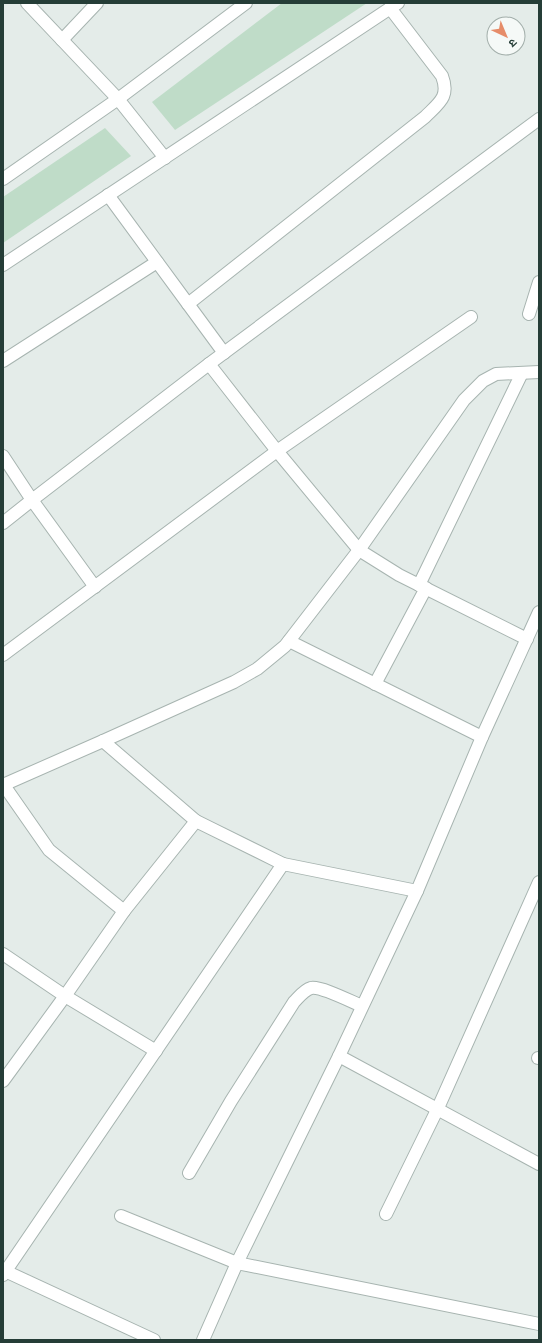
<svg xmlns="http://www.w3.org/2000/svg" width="542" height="1343" viewBox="0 0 542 1343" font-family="Inter,'Noto Sans Devanagari',sans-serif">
	<rect width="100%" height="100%" fill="#e4ece9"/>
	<g fill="#bfdcc8">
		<polygon points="282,3 367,3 175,130 152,102"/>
		<polygon points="105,128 131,156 3,243 3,197"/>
	</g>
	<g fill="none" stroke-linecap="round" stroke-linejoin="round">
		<g stroke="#a7b4b0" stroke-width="14">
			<g id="minor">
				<polyline points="27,3 118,99 165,158"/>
				<polyline points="62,40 97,3"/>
				<polyline points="3,179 118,99 246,3"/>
				<path d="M108,195L188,304L425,117C439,103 450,97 442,76L390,8"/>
				<polyline points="3,265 398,3"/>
				<polyline points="188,304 224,353"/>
				<polyline points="529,314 539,282"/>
				<polyline points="3,361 157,262"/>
				<polyline points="209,364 277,451 359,550 399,575 527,639"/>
				<polyline points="3,456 32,500 209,364 539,119"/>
				<polyline points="3,523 32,500 95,587"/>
				<polyline points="419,585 522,373"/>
				<polyline points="289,641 482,737"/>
				<polyline points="3,655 277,451 471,317"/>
				<polyline points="375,684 426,588"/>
				<polyline points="103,741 196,821"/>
				<polyline points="3,784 49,850 124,911"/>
				<polyline points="3,785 103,741 234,682 257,669 285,646 359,550 464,400 483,381 496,374 539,372"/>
				<polyline points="417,891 482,737 539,612"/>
				<polyline points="3,954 65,996 156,1051"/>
				<polyline points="339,1056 539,1164"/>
				<polyline points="538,1058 539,1058"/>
				<polyline points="3,1081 65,996 124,911 196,821 283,864"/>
				<path d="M189,1173L231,1101L294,1002C299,997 304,990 311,988C321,986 352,1002 362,1006"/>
				<polyline points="386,1214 438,1108 539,882"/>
				<polyline points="121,1216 237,1263 539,1324"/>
				<polyline points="5,1271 154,1340"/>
				<polyline points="3,1275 283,864 417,891 339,1056 237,1263 203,1340"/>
			</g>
		</g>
		<use href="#minor" stroke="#fff" stroke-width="12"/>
	</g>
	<rect width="542" height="1343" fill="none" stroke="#253d37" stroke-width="8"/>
	<g transform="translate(506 36) rotate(136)"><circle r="19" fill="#f5f9f7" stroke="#a2aeaa"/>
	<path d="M0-3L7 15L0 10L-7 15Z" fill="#e68c69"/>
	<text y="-6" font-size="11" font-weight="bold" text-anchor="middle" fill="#253d37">उ</text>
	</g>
</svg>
